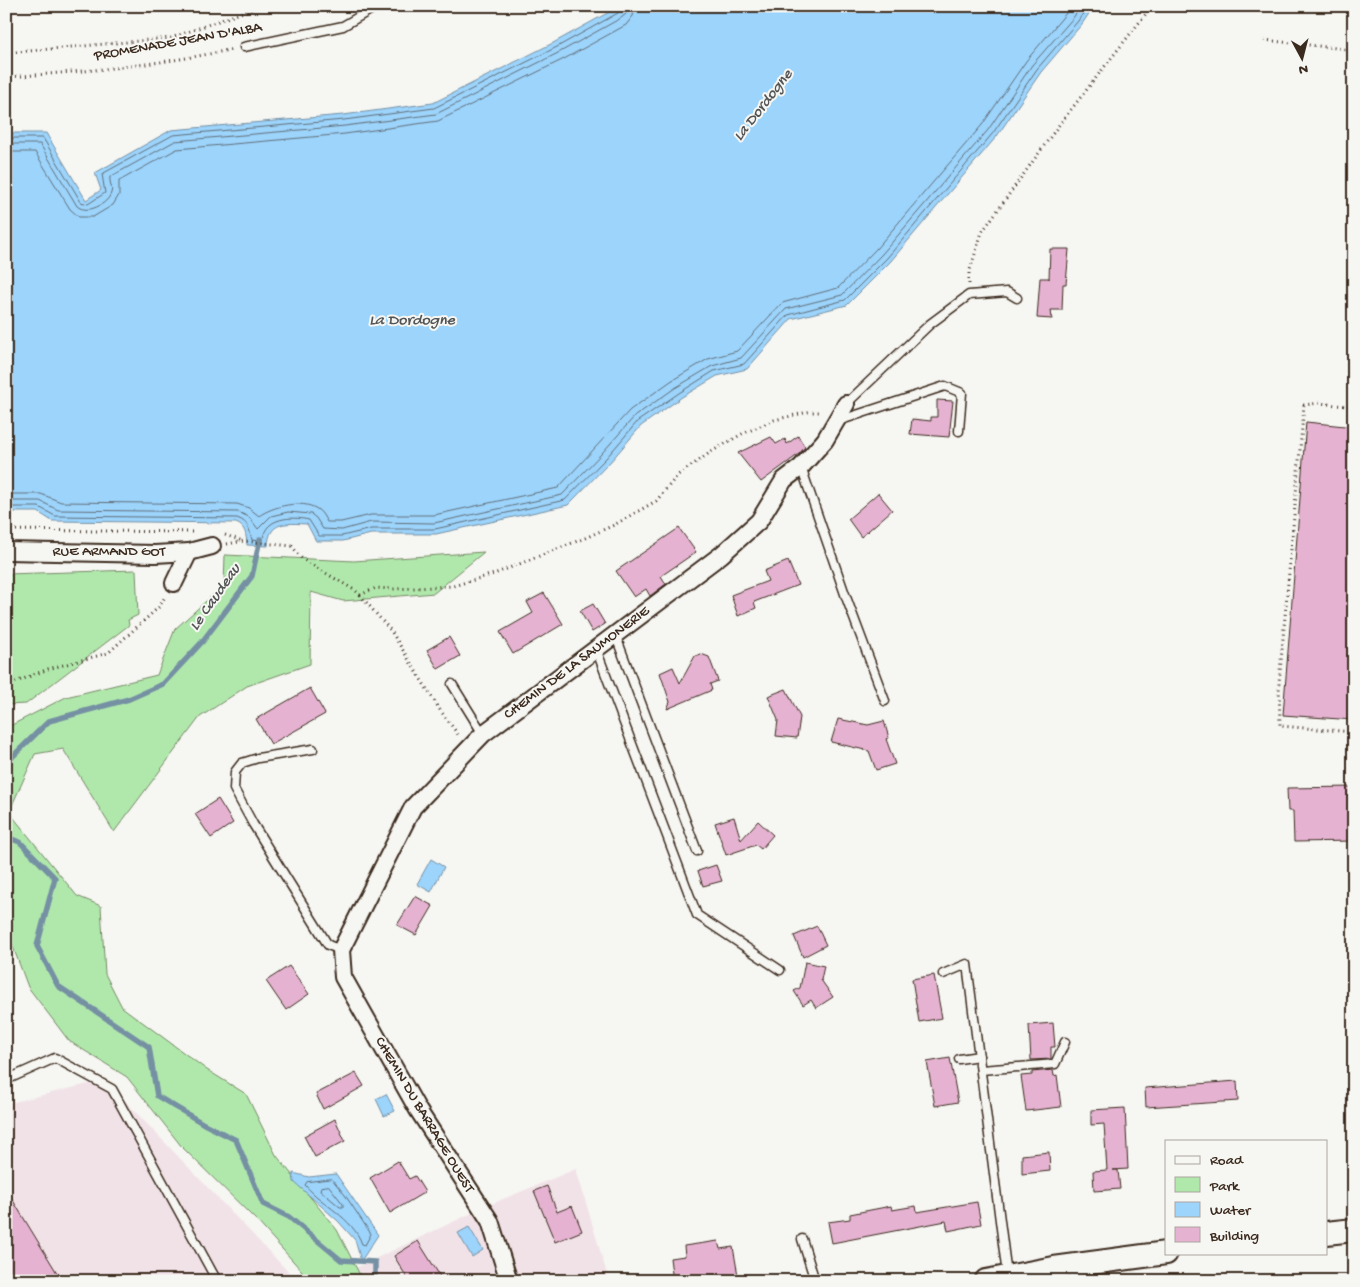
<svg xmlns="http://www.w3.org/2000/svg" width="1360" height="1287" viewBox="0 0 1360 1287" font-family="'Gochi Hand',sans-serif">
	<rect width="100%" height="100%" fill="#f6f6f2"/>
	<filter id="ink" filterUnits="userSpaceOnUse"><feTurbulence type="fractalNoise" baseFrequency=".02" numOctaves="2"/><feDisplacementMap in="SourceGraphic" scale="10" xChannelSelector="R" yChannelSelector="G"/><feConvolveMatrix kernelMatrix="1 2 1 2 8 2 1 2 1" color-interpolation-filters="sRGB"/></filter>
	<g filter="url(#ink)">
		<g fill="#f1e2e8">
			<polygon points="105,1080 297,1281 6,1281 6,1104"/>
			<polygon points="576,1169 609,1281 328,1281 489,1205"/>
		</g>
		<g fill="#b0e8ac" stroke="#768965">
			<polygon points="484,552 434,593 343,601 311,592 310,664 247,686 200,717 114,832 63,749 35,754 9,812 77,896 101,906 105,974 122,1007 207,1070 246,1094 276,1155 337,1230 363,1281 311,1281 257,1221 182,1147 127,1077 69,1041 28,987 6,928 6,728 66,697 157,675 175,629 224,585 225,555 354,561"/>
			<polygon points="136,570 138,615 128,620 129,625 26,704 6,705 6,574"/>
		</g>
		<g fill="#9cd4fc" stroke="#7590a3">
			<path d="M620,6H1094L1082,24L1041,72L997,136L890,262L847,305L791,319L747,369L717,376L682,397L641,426L611,461L568,505L436,534H371L343,541H316L307,524C286,523 269,521 268,546L247,545C246,535 246,527 236,523L52,521L38,512H6V133H46L86,200L101,190L95,173L171,130L343,115L433,103L555,42Z"/>
			<polygon points="431,859 444,867 431,892 417,884"/>
			<polygon points="386,1094 395,1111 384,1116 376,1099"/>
			<polygon points="293,1173 309,1177 336,1174 378,1235 361,1261 355,1240 338,1221 294,1182"/>
			<polygon points="469,1227 483,1250 472,1257 458,1233"/>
		</g>
		<g fill="none" stroke-linecap="round" stroke-linejoin="round">
			<g stroke="#626e77" stroke-width="1">
				<polyline points="6,138 43,138 81,202 88,204 105,193 102,174 173,135 344,120 434,108 557,47 618,13 621,6"/>
				<path d="M6,144H40L77,206C87,215 108,204 111,193C113,188 109,182 110,177L175,141L345,126L436,114L560,52L621,18L626,14L628,6"/>
				<polyline points="6,152 35,152 70,209 79,217 93,217 113,205 119,195 119,181 177,149 345,134 438,121 564,59 626,25 633,16 635,6"/>
				<path d="M6,494H41L61,502L237,504L249,508L259,516C273,506 302,499 317,509C322,512 324,517 327,522H341L371,515H434L558,488L630,410L671,381L708,359L737,351L782,303L838,288L876,249L982,125L1026,61L1072,6"/>
				<polyline points="6,501 40,501 58,510 238,512 249,517 258,529 271,516 288,512 311,514 316,518 323,529 342,530 371,522 434,523 562,495 602,453 635,416 675,388 712,366 741,358 786,309 842,295 882,254 988,130 1032,65 1073,18 1081,6"/>
				<path d="M6,507H39L55,516L237,518C249,522 249,529 252,540L261,541L263,539C265,517 292,516 309,520L319,536H342L371,529H435L565,500L607,457L638,421L679,393L714,371L744,364L788,315L845,300L887,258L993,133L1037,69L1078,21L1088,6"/>
				<path d="M332,1179L345,1195L371,1234L365,1245L362,1244C353,1218 322,1205 305,1185L307,1182Z"/>
				<polygon points="329,1186 343,1204 343,1207 340,1207 320,1190 321,1187"/>
			</g>
			<g stroke="#7590a3" stroke-width="5.5">
				<polyline points="6,763 49,721 129,699 163,684 202,642 252,576 260,539"/>
				<polyline points="6,837 20,842 55,878 37,946 58,986 149,1047 157,1096 204,1124 236,1140 263,1204 289,1217 341,1260 375,1262 375,1281"/>
			</g>
		</g>
		<g fill="#e5b3d1" stroke="#3b2a1e">
			<polygon points="1050,249 1069,249 1066,284 1063,284 1062,310 1051,310 1052,319 1037,318 1040,278 1049,278 1049,279"/>
			<polygon points="937,400 953,401 949,437 910,434 912,419 931,421 931,417 937,417"/>
			<polygon points="1306,422 1354,427 1354,720 1283,715"/>
			<polygon points="798,436 805,447 799,454 761,482 738,453 771,437 776,444 785,439 787,444"/>
			<polygon points="878,493 892,510 861,537 848,519"/>
			<polygon points="679,528 696,552 661,576 666,584 650,596 646,589 634,597 616,571"/>
			<polygon points="788,561 798,585 754,602 756,608 738,616 731,595 768,581 764,571"/>
			<polygon points="544,593 563,624 513,654 500,632 533,613 527,602"/>
			<polygon points="593,604 605,624 592,632 580,611"/>
			<polygon points="449,637 460,656 438,669 427,650"/>
			<polygon points="701,654 709,657 718,681 710,684 712,690 667,709 670,702 660,673 673,667 680,683 695,656"/>
			<polygon points="310,688 325,714 271,744 256,719"/>
			<polygon points="786,689 800,717 797,738 776,736 778,720 768,696"/>
			<polygon points="838,719 868,725 884,721 889,738 886,739 895,764 876,770 869,751 831,742"/>
			<polygon points="1354,787 1354,841 1294,842 1293,811 1288,811 1287,788"/>
			<polygon points="218,799 233,823 211,838 195,814"/>
			<polygon points="734,817 741,840 758,821 773,835 761,849 756,845 726,855 715,823"/>
			<polygon points="716,865 722,881 703,886 698,871"/>
			<polygon points="415,896 433,906 416,935 397,925"/>
			<polygon points="817,926 826,945 803,957 794,936"/>
			<polygon points="805,962 824,966 821,980 833,997 816,1008 811,1000 803,1005 794,991 800,988"/>
			<polygon points="289,966 309,994 286,1010 266,981"/>
			<polygon points="934,975 942,1018 919,1022 912,979"/>
			<polygon points="1053,1023 1055,1047 1051,1047 1051,1059 1031,1060 1029,1025"/>
			<polygon points="950,1058 958,1102 935,1106 927,1062"/>
			<polygon points="1053,1070 1054,1076 1057,1075 1061,1107 1026,1111 1021,1076 1032,1075 1032,1072"/>
			<polygon points="356,1073 364,1086 323,1109 316,1094"/>
			<polygon points="1237,1081 1238,1101 1146,1107 1145,1088"/>
			<polygon points="1125,1108 1128,1169 1113,1170 1118,1170 1120,1189 1094,1191 1093,1171 1107,1170 1104,1124 1091,1125 1091,1110"/>
			<polygon points="335,1119 345,1141 315,1157 304,1136"/>
			<polygon points="1049,1152 1050,1171 1022,1174 1022,1155"/>
			<polygon points="398,1161 409,1179 415,1176 425,1192 390,1213 370,1178"/>
			<polygon points="547,1186 557,1212 572,1206 582,1231 555,1242 534,1191"/>
			<polygon points="6,1189 62,1281 6,1281"/>
			<polygon points="977,1202 981,1224 948,1231 946,1221 832,1243 828,1222 850,1219 850,1214 891,1206 892,1210 916,1206 917,1212"/>
			<polygon points="418,1241 440,1276 432,1281 409,1281 394,1256"/>
			<polygon points="718,1241 720,1249 733,1247 739,1281 673,1281 670,1258 685,1256 684,1246"/>
		</g>
		<g fill="none" stroke-linecap="round" stroke-linejoin="round">
			<g stroke="#3b2a1e" stroke-width="11">
				<g id="service">
					<polyline points="244,47 343,26 377,6"/>
					<polyline points="846,404 930,324 969,295 1007,292 1017,298"/>
					<polyline points="838,421 945,386 962,393 959,431"/>
					<polyline points="801,467 846,597 885,701"/>
					<polyline points="615,634 697,851"/>
					<polyline points="596,649 697,915 780,970"/>
					<polyline points="452,684 483,734"/>
					<polyline points="313,749 258,758 242,763 235,772 234,789 253,824 328,945 341,950"/>
					<polyline points="943,974 967,964 1007,1275"/>
					<polyline points="959,1059 979,1056"/>
					<polyline points="981,1070 1055,1064 1065,1042"/>
					<polyline points="6,1080 55,1058 112,1089 217,1281"/>
					<polyline points="802,1239 815,1281"/>
				</g>
			</g>
			<g stroke="#3b2a1e" stroke-width="20">
				<g id="minor">
					<polyline points="6,551 155,554 189,552 212,546"/>
					<polyline points="174,583 189,552"/>
					<polyline points="509,1281 490,1221 418,1110 343,977 341,950 413,807 483,734 721,555 759,521 784,480 801,467 825,440 846,404"/>
				</g>
			</g>
			<g stroke="#3b2a1e" stroke-width="26">
				<g id="secondary">
					<polyline points="1326,1233 1354,1230"/>
					<polyline points="986,1281 1054,1268 1166,1253"/>
				</g>
			</g>
			<g stroke="#3b2a1e" stroke-width="3" stroke-dasharray="1 4" stroke-linecap="butt">
				<polyline points="1264,40 1354,50"/>
				<polyline points="6,53 171,38 260,6"/>
				<path d="M6,77C82,72 159,65 234,49"/>
				<polyline points="969,284 969,273 982,232 1059,125 1152,6"/>
				<polyline points="1354,407 1319,403 1304,405 1279,683 1280,726 1354,732"/>
				<polyline points="6,530 195,532"/>
				<polyline points="225,535 243,541"/>
				<polyline points="227,544 244,541 292,546 302,559 356,591 360,595 391,631 440,710 460,737"/>
				<polyline points="360,595 376,588 392,589 453,586 494,574 585,538 614,525 656,501 678,475 711,452 742,434 774,420 808,412 822,412"/>
				<polyline points="6,686 48,669 108,653 159,607 166,595"/>
			</g>
			<use href="#service" stroke="#f6f6f2" stroke-width="8"/>
			<use href="#minor" stroke="#f6f6f2" stroke-width="16"/>
			<use href="#secondary" stroke="#f6f6f2" stroke-width="22"/>
		</g>
	</g>
	<g text-anchor="middle" dominant-baseline="central" stroke-width="4" stroke-linejoin="round" paint-order="stroke">
		<g font-size="15" fill="#3b2a1e" stroke="#f6f6f2">
			<text transform="translate(178 42) rotate(-10)">PROMENADE JEAN D'ALBA</text>
			<text x="109" y="552">RUE ARMAND GOT</text>
			<text transform="translate(577 663) rotate(-37)">CHEMIN DE LA SAUMONERIE</text>
			<text transform="translate(424 1115) rotate(59)">CHEMIN DU BARRAGE OUEST</text>
		</g>
		<g font-size="16" font-style="italic" fill="#535456" stroke="#f6f6f2">
			<text transform="translate(764 106) rotate(-52)">La Dordogne</text>
			<text x="412" y="321">La Dordogne</text>
			<text transform="translate(216 598) rotate(-55)">Le Caudeau</text>
		</g>
	</g>
	<rect width="1360" height="1287" fill="none" stroke="#f6f6f2" stroke-width="25"/>
	<rect x="12" y="12" width="1335" height="1262" fill="none" stroke="#3b2a1e" stroke-width="2" filter="url(#ink)"/>
	<rect x="1165" y="1140" width="162" height="115" fill="#f6f6f2" stroke="#aba49d"/>
	<rect x="1175" y="1156" width="25" height="8" fill="#f6f6f2" stroke="#aba49d"/>
	<text x="1210" y="1164" font-size="15" fill="#3b2a1e">Road</text>
	<rect x="1175" y="1177" width="25" height="15" fill="#b0e8ac" stroke="#aba49d"/>
	<text x="1210" y="1190" font-size="15" fill="#3b2a1e">Park</text>
	<rect x="1175" y="1202" width="25" height="15" fill="#9cd4fc" stroke="#aba49d"/>
	<text x="1210" y="1214" font-size="15" fill="#3b2a1e">Water</text>
	<rect x="1175" y="1227" width="25" height="15" fill="#e5b3d1" stroke="#aba49d"/>
	<text x="1210" y="1240" font-size="15" fill="#3b2a1e">Building</text>
	<g transform="translate(1302 58) rotate(173)" stroke="#f6f6f2" stroke-width="4" paint-order="stroke">
	<path d="M0-4L9 19L0 12L-9 19Z" fill="#3b2a1e"/>
	<text y="-8" font-size="14" font-weight="bold" text-anchor="middle" fill="#3b2a1e">N</text>
	</g>
</svg>
